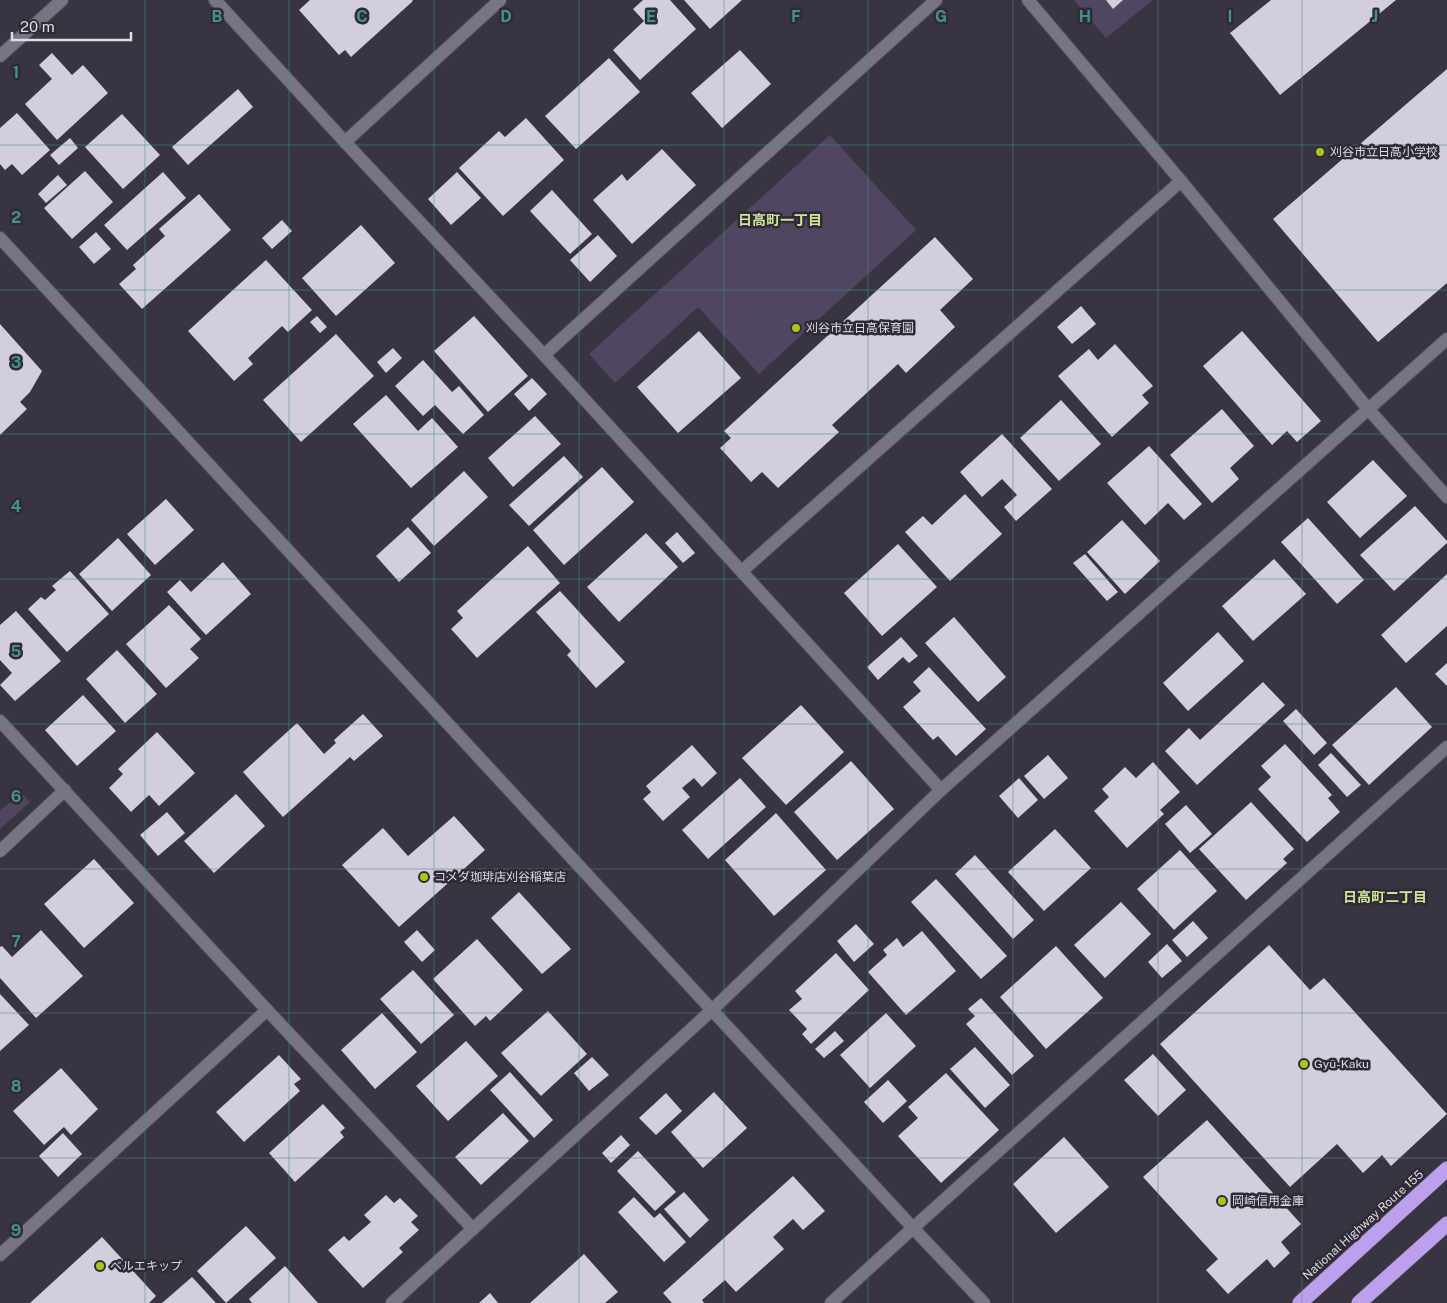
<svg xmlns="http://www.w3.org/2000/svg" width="1447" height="1303" viewBox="0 0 1447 1303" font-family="'Public Sans','Noto Sans JP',sans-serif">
	<rect width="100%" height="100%" fill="#383441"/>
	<g fill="#504662">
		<polygon points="1074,0 1153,0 1106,38"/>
		<polygon points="830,135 916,230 759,374 698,307 615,383 589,354"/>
		<polygon points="22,793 30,802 0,829 0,810"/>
	</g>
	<g fill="#d3cede">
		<polygon points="310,0 412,0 413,1 351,57 345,50 339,55 299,10"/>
		<polygon points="643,0 670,0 696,29 640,80 613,50 644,21 633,9"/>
		<polygon points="684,0 742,0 710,29"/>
		<polygon points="1106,0 1123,0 1113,9"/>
		<polygon points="1271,0 1396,0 1280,95 1230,33"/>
		<polygon points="740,50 771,84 722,128 691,93"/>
		<polygon points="52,53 72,75 83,65 108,93 57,140 25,104 52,79 39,65"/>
		<polygon points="609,58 640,92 576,149 545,116"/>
		<polygon points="1447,69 1447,283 1378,342 1273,219"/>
		<polygon points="238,89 253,107 188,165 172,147"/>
		<polygon points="17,113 50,150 22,175 12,164 5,170 0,164 0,128"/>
		<polygon points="122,114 160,155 123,189 85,147"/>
		<polygon points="526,118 564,160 503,216 459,168 499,131 505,137"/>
		<polygon points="70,138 78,148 59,165 50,155"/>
		<polygon points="662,149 696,185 632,244 593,200 622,174 627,181"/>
		<polygon points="85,171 113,202 72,239 44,208"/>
		<polygon points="163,172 186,198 127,250 104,225"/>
		<polygon points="457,172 481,198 451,225 428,199"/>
		<polygon points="58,175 67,185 46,203 38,194"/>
		<polygon points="552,190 592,234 570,254 530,211"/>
		<polygon points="199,194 231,230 142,309 119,284 136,269 133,265 165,236 159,229"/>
		<polygon points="282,220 292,231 272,249 262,238"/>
		<polygon points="361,225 395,263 336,316 302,278"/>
		<polygon points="96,232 111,249 94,264 79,247"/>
		<polygon points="598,235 617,256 590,282 570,260"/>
		<polygon points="935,237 973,279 940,310 955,327 906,373 898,364 832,425 839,432 778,488 762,472 751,482 720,448 731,438 724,431"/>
		<polygon points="266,260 312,310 288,332 282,326 248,358 253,364 234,381 188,331"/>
		<polygon points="1081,306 1096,324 1072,344 1057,327"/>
		<polygon points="317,316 327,327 320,333 310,322"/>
		<polygon points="474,316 528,376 488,412 434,351"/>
		<polygon points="0,324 42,371 30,392 20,402 27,409 0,435"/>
		<polygon points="699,331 741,378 678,433 637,387"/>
		<polygon points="1242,331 1321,421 1297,442 1287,431 1272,445 1203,366"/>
		<polygon points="336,334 374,376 301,442 263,400"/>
		<polygon points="1115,344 1153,386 1142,395 1149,403 1112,437 1058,376 1089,349 1098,360"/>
		<polygon points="393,348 402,358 386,373 377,362"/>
		<polygon points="423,360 452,392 459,386 484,415 463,434 435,405 423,416 395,386"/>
		<polygon points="532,378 547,394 529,411 514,394"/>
		<polygon points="386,395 418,431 432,418 458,447 411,488 353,424"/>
		<polygon points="1061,400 1101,444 1059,481 1020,438"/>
		<polygon points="1222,409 1254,446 1230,468 1239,479 1212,503 1170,455"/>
		<polygon points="535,416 561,444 513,487 488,458"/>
		<polygon points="1002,434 1052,489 1016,521 1004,507 1017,495 1002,479 982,497 960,472"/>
		<polygon points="1149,446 1202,504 1184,520 1168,503 1145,525 1107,483"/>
		<polygon points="564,456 583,477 529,526 509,505"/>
		<polygon points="1373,460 1407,496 1360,538 1327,502"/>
		<polygon points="602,467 634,502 564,565 533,530"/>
		<polygon points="464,471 488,497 434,546 411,520"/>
		<polygon points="965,494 1002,534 950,581 905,532 923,516 932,525"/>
		<polygon points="166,499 194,530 155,565 127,534"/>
		<polygon points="1415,506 1447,541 1447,543 1394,591 1360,555"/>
		<polygon points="1308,518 1364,580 1337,604 1281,542"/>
		<polygon points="1122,520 1160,561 1125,594 1087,552"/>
		<polygon points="408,527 431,553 399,582 376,556"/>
		<polygon points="677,532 695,553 683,563 665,543"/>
		<polygon points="646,533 678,567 619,622 587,587"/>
		<polygon points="118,538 151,575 112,611 79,574"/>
		<polygon points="898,544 937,587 882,636 844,593"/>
		<polygon points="528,546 560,583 477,658 451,629 463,618 457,611"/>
		<polygon points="1085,554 1118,592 1107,601 1073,563"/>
		<polygon points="1274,559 1306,594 1253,641 1222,606"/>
		<polygon points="223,562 251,594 206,635 167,592 180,580 191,592"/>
		<polygon points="70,571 109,614 67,652 28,609 41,597 45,600 56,590 52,586"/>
		<polygon points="1447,574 1447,626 1406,663 1381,635"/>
		<polygon points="560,591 625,662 596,688 567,655 571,651 536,612"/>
		<polygon points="169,605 201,639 190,649 199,658 166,688 126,644"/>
		<polygon points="16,611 61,661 15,701 0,685 12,673 0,660 0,625"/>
		<polygon points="954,617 1006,677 978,702 925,643"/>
		<polygon points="1218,632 1244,661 1188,711 1163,683"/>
		<polygon points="901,637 918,656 909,663 903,657 878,680 867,667"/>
		<polygon points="117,650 157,694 125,723 86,679"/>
		<polygon points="1447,663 1447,686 1435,674"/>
		<polygon points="929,667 986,729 956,756 938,736 933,740 903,707 921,691 913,682"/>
		<polygon points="1263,682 1285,705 1197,785 1165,751 1189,728 1200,740"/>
		<polygon points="1396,687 1432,727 1369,785 1332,745"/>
		<polygon points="83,695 116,731 77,766 45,730"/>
		<polygon points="801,705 844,752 786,805 742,758"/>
		<polygon points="1296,709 1327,743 1314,755 1283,721"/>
		<polygon points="363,714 383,736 354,761 350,757 283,817 243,772 297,723 324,754 336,743 334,740"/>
		<polygon points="157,732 195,773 159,806 149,795 131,812 109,788 123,774 118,769"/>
		<polygon points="1285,744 1332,795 1328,798 1340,812 1307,842 1258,789 1271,777 1261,766"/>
		<polygon points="692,745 717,773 702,787 694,778 682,788 690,797 663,821 643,799 651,792 646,786"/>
		<polygon points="1331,753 1361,785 1347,797 1318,765"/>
		<polygon points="1048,755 1068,778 1044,799 1024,776"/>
		<polygon points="851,761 894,809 837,860 794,812"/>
		<polygon points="1153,762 1180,792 1160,810 1164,814 1127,848 1094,811 1109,797 1102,789 1125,767 1136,778"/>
		<polygon points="740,778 766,807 708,859 682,830"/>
		<polygon points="1019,778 1038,800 1018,818 999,796"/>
		<polygon points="236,794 265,826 214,873 184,841"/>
		<polygon points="1251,802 1294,849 1283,859 1287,863 1246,900 1199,849"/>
		<polygon points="1186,805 1212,834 1190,853 1165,824"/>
		<polygon points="167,812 185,833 158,856 140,835"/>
		<polygon points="776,813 826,870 774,916 725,860"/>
		<polygon points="454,816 485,850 399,927 342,865 383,828 408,856"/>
		<polygon points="1055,829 1091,868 1044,911 1008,872"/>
		<polygon points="1180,850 1217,891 1174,930 1137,889"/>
		<polygon points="975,855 1034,920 1013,939 955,874"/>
		<polygon points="94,859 134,903 84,948 44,904"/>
		<polygon points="936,879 1007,956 981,979 911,902"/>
		<polygon points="519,892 571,949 542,974 491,918"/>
		<polygon points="1121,902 1151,934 1105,978 1074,945"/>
		<polygon points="1193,921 1208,938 1187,957 1172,940"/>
		<polygon points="856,924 874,944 854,962 837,941"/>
		<polygon points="41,930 83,976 36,1018 0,978 0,947 2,946 12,957"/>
		<polygon points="417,930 435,950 422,962 404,942"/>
		<polygon points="922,931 956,971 906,1015 868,972 887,955 883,950 897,938 903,947"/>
		<polygon points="477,939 523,990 490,1021 486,1016 475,1026 433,979"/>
		<polygon points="1167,944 1182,961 1162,978 1148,962"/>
		<polygon points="1269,945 1310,990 1324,978 1447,1114 1391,1166 1382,1155 1363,1173 1337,1144 1290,1187 1160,1044"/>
		<polygon points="1056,946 1103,998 1046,1049 1000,997"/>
		<polygon points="836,953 869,990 811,1044 802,1034 807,1029 789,1010 802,999 795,991"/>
		<polygon points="413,970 454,1015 421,1044 380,999"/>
		<polygon points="0,994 29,1025 0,1051"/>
		<polygon points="981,998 1034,1056 1012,1075 966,1024 975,1016 968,1009"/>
		<polygon points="548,1011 587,1054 541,1096 501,1053"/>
		<polygon points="382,1013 417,1052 375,1089 341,1050"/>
		<polygon points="886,1013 916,1046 870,1088 840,1055"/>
		<polygon points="835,1031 844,1041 824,1058 815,1049"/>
		<polygon points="466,1041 498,1076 448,1121 416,1086"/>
		<polygon points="975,1047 1010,1085 985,1108 950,1069"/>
		<polygon points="1153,1054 1186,1090 1158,1116 1124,1080"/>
		<polygon points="279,1055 301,1079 294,1084 300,1091 244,1142 216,1112"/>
		<polygon points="592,1057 609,1075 589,1091 574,1073"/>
		<polygon points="61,1068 98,1109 71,1135 64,1127 44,1145 13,1111"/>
		<polygon points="510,1072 553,1120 534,1138 490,1090"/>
		<polygon points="946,1073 999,1130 941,1183 898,1136 918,1118 908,1107"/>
		<polygon points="888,1080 907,1101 883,1123 864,1102"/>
		<polygon points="714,1092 747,1128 703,1168 671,1132"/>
		<polygon points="666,1093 682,1111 656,1135 639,1118"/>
		<polygon points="323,1104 345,1128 340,1132 344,1137 295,1182 269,1153"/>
		<polygon points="503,1113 529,1141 481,1185 455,1157"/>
		<polygon points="1207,1120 1301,1224 1281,1242 1290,1253 1274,1268 1267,1259 1228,1294 1206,1270 1218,1259 1143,1177"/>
		<polygon points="63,1133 82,1154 58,1177 39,1156"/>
		<polygon points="621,1135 630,1145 611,1163 602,1153"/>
		<polygon points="1064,1137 1109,1187 1056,1233 1013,1184"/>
		<polygon points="638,1151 676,1192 655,1211 617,1171"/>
		<polygon points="793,1176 825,1211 803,1230 793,1219 773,1237 784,1249 736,1292 725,1280 702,1300 704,1303 672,1303 663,1293"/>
		<polygon points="684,1192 709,1220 690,1238 664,1209"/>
		<polygon points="386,1195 394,1203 400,1198 418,1216 411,1222 419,1230 399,1248 403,1252 363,1288 328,1250 344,1236 349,1241 371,1222 364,1215"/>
		<polygon points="634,1197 654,1218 660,1213 686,1242 664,1262 618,1212"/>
		<polygon points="246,1226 276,1258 226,1303 197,1271"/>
		<polygon points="102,1237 156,1296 149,1303 30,1303"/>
		<polygon points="584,1254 618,1292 605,1303 530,1303"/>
		<polygon points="285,1266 318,1303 252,1303 249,1299"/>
		<polygon points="192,1277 216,1303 162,1303"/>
		<polygon points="490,1293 498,1303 479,1303"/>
	</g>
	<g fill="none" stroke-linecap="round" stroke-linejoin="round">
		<g stroke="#55515c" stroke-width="14">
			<g id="minor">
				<polyline points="215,0 345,142 544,355 941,790"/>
				<polyline points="1028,0 1181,181 1369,410 1447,497"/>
				<polyline points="0,56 62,0"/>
				<polyline points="345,142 500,0"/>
				<polyline points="0,238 913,1228 984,1303"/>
				<polyline points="544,355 936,0"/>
				<polyline points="742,571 1181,181"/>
				<polyline points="0,721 267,1010 473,1229"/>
				<polyline points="0,851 65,790"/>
				<polyline points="0,1255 267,1010"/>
				<polyline points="392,1303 712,1010 941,790 1447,339"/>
				<polyline points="831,1303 913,1228 1447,747"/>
			</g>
		</g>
		<g stroke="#55515c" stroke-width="16">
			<g id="highway">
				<polyline points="1300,1303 1447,1169"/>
				<polyline points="1359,1303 1447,1224"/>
			</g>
		</g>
		<use href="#minor" stroke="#797483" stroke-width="12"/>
		<use href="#highway" stroke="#bda0ed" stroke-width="15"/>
	</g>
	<path fill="none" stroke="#43908c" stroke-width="1" stroke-opacity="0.55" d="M145,0V1303M289,0V1303M434,0V1303M579,0V1303M724,0V1303M868,0V1303M1013,0V1303M1158,0V1303M1302,0V1303M0,145H1447M0,290H1447M0,434H1447M0,579H1447M0,724H1447M0,869H1447M0,1013H1447M0,1158H1447"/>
	<g fill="#a8c71d" stroke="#2e2a36" stroke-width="2">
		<circle cx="1320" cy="152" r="5"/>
		<circle cx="796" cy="328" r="5"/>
		<circle cx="424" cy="877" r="5"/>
		<circle cx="1304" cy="1064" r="5"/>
		<circle cx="1222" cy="1201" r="5"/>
		<circle cx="100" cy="1266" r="5"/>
	</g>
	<g text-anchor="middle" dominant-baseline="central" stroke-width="5" stroke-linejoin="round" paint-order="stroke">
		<g font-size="12" fill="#dfdce5" stroke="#2e2a36" text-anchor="start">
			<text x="1330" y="152">刈谷市立日高小学校</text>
			<text x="806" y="328">刈谷市立日高保育園</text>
			<text x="434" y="877">コメダ珈琲店刈谷稲葉店</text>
			<text x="1314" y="1064">Gyū-Kaku</text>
			<text x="1232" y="1201">岡崎信用金庫</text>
			<text x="110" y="1266">ベルエキップ</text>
		</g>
		<g font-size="12" fill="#dfdce5" stroke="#2e2a36">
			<text transform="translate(1363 1225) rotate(-42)">National Highway Route 155</text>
		</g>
		<g font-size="14" font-weight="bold" fill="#d0e599" stroke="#2e2a36">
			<text x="780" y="220">日高町一丁目</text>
			<text x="1385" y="897">日高町二丁目</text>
		</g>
	</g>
	<g font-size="16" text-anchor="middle" font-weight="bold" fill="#43908c" stroke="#2e2a36" stroke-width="5" stroke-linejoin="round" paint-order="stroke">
		<text x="217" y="22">B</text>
		<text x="362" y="22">C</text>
		<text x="506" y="22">D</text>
		<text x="651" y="22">E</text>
		<text x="796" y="22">F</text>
		<text x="941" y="22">G</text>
		<text x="1085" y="22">H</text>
		<text x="1230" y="22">I</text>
		<text x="1375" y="22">J</text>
		<text x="16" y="78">1</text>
		<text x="16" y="223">2</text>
		<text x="16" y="368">3</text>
		<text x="16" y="512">4</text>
		<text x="16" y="657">5</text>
		<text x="16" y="802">6</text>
		<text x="16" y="947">7</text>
		<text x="16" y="1092">8</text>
		<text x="16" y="1236">9</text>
	</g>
	<path d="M12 32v8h119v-8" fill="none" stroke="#dfdce5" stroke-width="2.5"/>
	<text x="20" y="32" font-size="15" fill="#dfdce5" stroke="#2e2a36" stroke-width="4" paint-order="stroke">20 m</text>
</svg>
